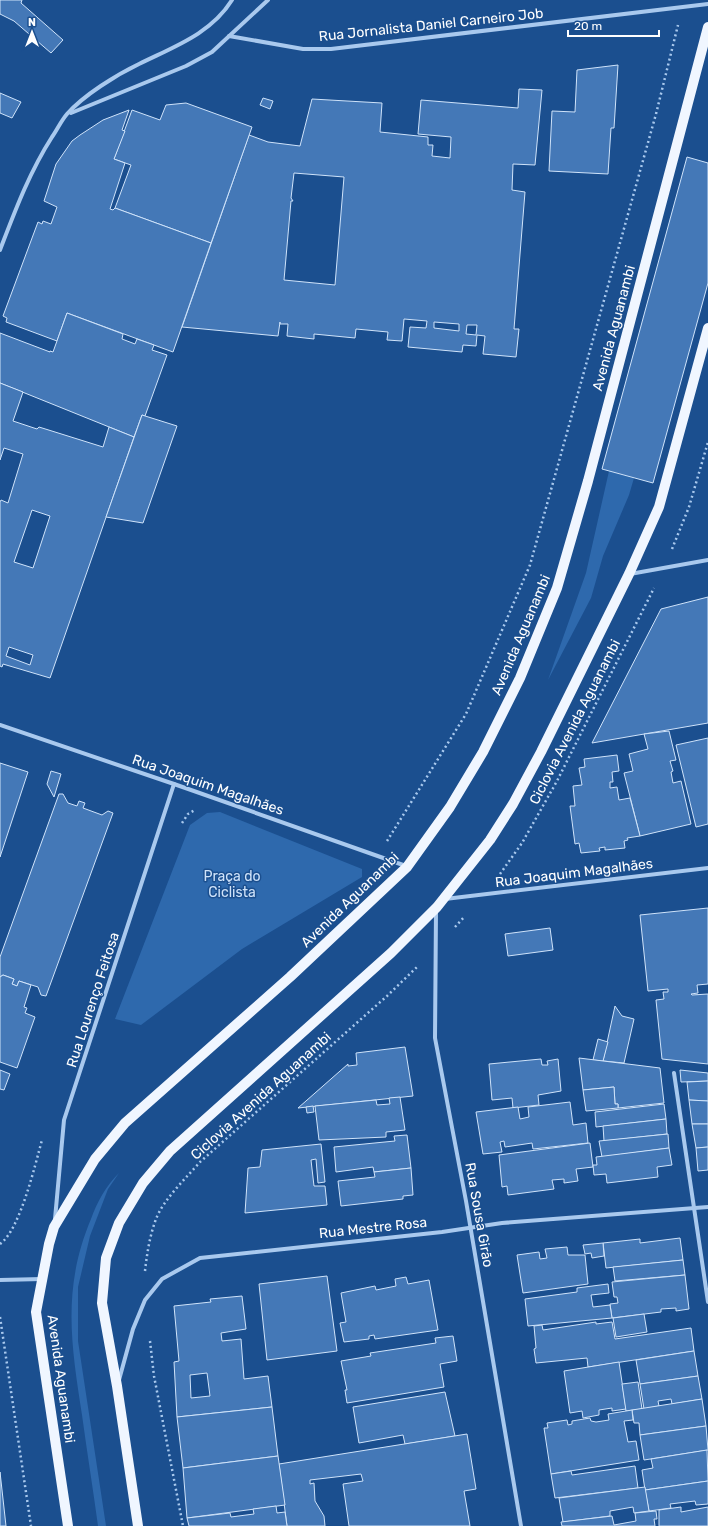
<svg xmlns="http://www.w3.org/2000/svg" width="708" height="1526" viewBox="0 0 708 1526" font-family="Rubik,sans-serif">
	<rect width="100%" height="100%" fill="#1b4f8f"/>
	<g fill="#2e69ad">
		<polygon points="609,471 634,478 629,495 603,556 591,598 548,680 586,573"/>
		<polygon points="220,812 362,869 362,877 242,949 141,1025 115,1019 190,825 207,813"/>
		<path d="M119,1173L108,1189L90,1236L78,1287V1341L106,1526H98C93,1489 87,1452 82,1415C71,1344 62,1288 91,1219C97,1202 106,1186 119,1173Z"/>
	</g>
	<g fill="#4478b7" stroke="#cfe3fa" fill-rule="evenodd">
		<polygon points="0,0 22,0 21,3 63,40 51,53 14,21 0,14"/>
		<polygon points="618,65 614,128 611,128 608,174 549,171 552,111 575,112 577,70"/>
		<path d="M519,89L542,90L535,165L513,164L512,190L525,192L514,329H519L516,357L483,354L485,336L477,335L476,346L463,345L462,352L408,347L410,327L426,328L427,321L404,319L402,341L387,340L388,332L356,329L355,338L314,334V339L287,336L288,324H280V322L278,336L182,327L249,135L268,142L300,146L312,99L382,103L380,132L428,137V145H433L432,156L450,158L451,137L418,134L421,100L518,108ZM294,173L344,177L335,285L284,280L291,201H293L291,198ZM434,322L459,324V331L434,328ZM467,325H477L476,335L466,334Z"/>
		<polygon points="0,93 21,102 12,118 0,113"/>
		<polygon points="263,98 273,101 270,109 260,105"/>
		<polygon points="186,103 252,127 211,243 115,208 131,165 114,159 132,110 160,120 166,105"/>
		<polygon points="129,110 122,130 125,131 114,159 125,163 110,209 113,210 115,208 211,243 173,352 67,313 57,341 6,322 7,318 3,316 38,222 42,224 43,221 51,224 57,207 44,201 56,164 72,141 80,135 103,120"/>
		<polygon points="687,157 708,163 708,283 653,483 602,469"/>
		<polygon points="67,313 123,334 122,339 135,344 137,339 154,345 152,350 167,355 145,416 142,415 134,437 0,383 0,333 50,352 50,351 53,352"/>
		<path d="M0,383L23,392L13,421L37,429L39,427L103,447L109,427L134,437L50,678L3,664L2,667L0,666V502L1,500L8,503L23,454L4,448L0,460ZM32,510L50,516L33,568L14,562ZM9,647L33,655L30,665L6,656Z"/>
		<polygon points="142,415 177,426 143,523 106,517"/>
		<polygon points="708,597 708,723 592,743 661,609"/>
		<polygon points="669,731 676,760 670,761 673,771 671,772 673,783 681,781 691,824 640,836 624,773 633,771 629,754 648,749 644,734"/>
		<polygon points="708,738 708,824 696,827 676,745"/>
		<polygon points="617,755 619,771 612,772 613,782 610,782 610,788 617,787 619,800 630,798 640,836 627,838 628,840 624,841 625,848 605,850 605,847 599,848 600,851 581,853 579,843 575,844 570,806 575,806 573,786 582,785 579,768 585,767 584,759"/>
		<polygon points="0,763 28,772 0,857"/>
		<polygon points="51,771 61,774 54,797 47,784"/>
		<polygon points="59,794 63,794 68,803 77,806 79,801 85,803 83,808 102,815 108,811 113,813 46,996 41,995 38,987 19,981 17,986 12,984 14,979 3,975 0,977 0,957"/>
		<polygon points="708,908 708,984 697,985 698,993 691,994 692,995 708,994 708,1064 662,1059 656,1000 664,999 663,992 668,992 668,989 648,991 640,915"/>
		<polygon points="550,928 553,950 508,956 505,934"/>
		<polygon points="3,975 14,979 12,984 17,986 19,981 31,985 24,1007 27,1008 25,1013 35,1017 17,1068 0,1062 0,977"/>
		<polygon points="615,1006 622,1016 634,1019 624,1063 603,1061"/>
		<polygon points="598,1039 608,1042 603,1061 593,1060"/>
		<polygon points="405,1047 413,1096 298,1108 348,1064 348,1066 357,1065 356,1053"/>
		<polygon points="579,1058 660,1068 664,1103 618,1108 618,1104 615,1104 614,1087 583,1090"/>
		<polygon points="541,1059 542,1065 548,1065 547,1061 558,1059 561,1091 538,1095 539,1105 513,1108 512,1098 492,1100 489,1064"/>
		<polygon points="0,1070 10,1074 4,1090 0,1089"/>
		<polygon points="680,1070 708,1073 708,1081 681,1082"/>
		<polygon points="708,1081 708,1101 689,1100 687,1082"/>
		<polygon points="614,1087 615,1104 618,1104 618,1108 586,1111 583,1090"/>
		<polygon points="400,1097 405,1130 386,1132 386,1137 319,1140 315,1106 376,1100 377,1105 390,1104 389,1098"/>
		<polygon points="689,1100 708,1101 708,1124 692,1124"/>
		<polygon points="570,1102 573,1125 586,1123 588,1143 533,1149 532,1143 505,1147 504,1141 500,1142 502,1152 483,1154 476,1112 518,1107 520,1119 529,1117 528,1107"/>
		<polygon points="664,1104 666,1119 596,1127 595,1112"/>
		<polygon points="313,1106 314,1112 307,1113 306,1107"/>
		<polygon points="666,1119 667,1134 604,1141 603,1126"/>
		<polygon points="692,1124 708,1124 708,1147 696,1148"/>
		<polygon points="668,1134 669,1148 602,1157 599,1141"/>
		<polygon points="407,1135 411,1168 374,1172 373,1167 336,1172 334,1147 395,1141 394,1136"/>
		<polygon points="590,1143 593,1167 576,1169 578,1181 564,1183 564,1179 552,1180 554,1189 508,1195 507,1186 502,1187 499,1155"/>
		<polygon points="321,1144 325,1182 318,1183 316,1159 311,1160 314,1186 325,1186 327,1205 245,1213 248,1168 260,1167 262,1150"/>
		<polygon points="708,1147 708,1170 698,1171 696,1148"/>
		<polygon points="669,1148 672,1165 657,1167 658,1177 607,1183 606,1174 594,1175 593,1165 597,1165 596,1157"/>
		<polygon points="411,1168 413,1195 403,1196 403,1199 341,1206 338,1181 375,1177 374,1172"/>
		<polygon points="680,1238 683,1260 606,1268 603,1243 640,1239 640,1243"/>
		<polygon points="603,1243 604,1256 592,1258 591,1253 585,1254 583,1245"/>
		<polygon points="567,1247 568,1255 585,1255 588,1284 523,1293 517,1255 539,1252 540,1259 547,1258 545,1249"/>
		<polygon points="683,1260 685,1275 615,1281 613,1267"/>
		<polygon points="685,1275 689,1309 676,1311 676,1308 661,1309 661,1312 612,1318 610,1304 618,1303 617,1297 614,1297 612,1282"/>
		<polygon points="327,1276 337,1351 267,1360 259,1284"/>
		<polygon points="406,1277 408,1284 429,1280 438,1330 375,1339 374,1335 369,1336 369,1339 344,1342 340,1323 346,1322 341,1293 375,1286 376,1290 396,1286 395,1279"/>
		<polygon points="608,1284 609,1293 591,1295 593,1307 610,1305 612,1318 528,1326 525,1299 577,1292 577,1288"/>
		<path d="M242,1296L246,1329L221,1333L222,1341L241,1339L244,1379L268,1376L272,1407L177,1417L174,1362L179,1361L174,1306L211,1302L210,1299ZM207,1373L210,1396L191,1398L190,1375Z"/>
		<polygon points="644,1314 647,1332 616,1337 613,1318"/>
		<polygon points="596,1322 596,1324 612,1322 615,1339 691,1328 694,1351 588,1367 587,1358 536,1363 534,1349 536,1348 534,1326 542,1325 543,1330"/>
		<polygon points="453,1336 457,1361 440,1364 444,1387 347,1403 345,1390 347,1390 341,1361 371,1356 370,1353 436,1343 435,1338"/>
		<polygon points="694,1351 698,1376 640,1384 636,1360"/>
		<polygon points="619,1362 626,1409 612,1411 612,1408 599,1410 599,1415 583,1418 582,1411 570,1413 564,1371"/>
		<polygon points="698,1376 702,1399 672,1404 671,1399 658,1401 659,1406 644,1409 640,1384"/>
		<polygon points="638,1382 642,1409 626,1411 622,1384"/>
		<polygon points="445,1392 455,1436 405,1444 403,1435 359,1443 353,1407"/>
		<polygon points="702,1399 706,1426 640,1435 639,1423 634,1423 632,1410"/>
		<polygon points="272,1407 278,1456 183,1468 177,1417"/>
		<polygon points="632,1410 633,1420 624,1421 628,1442 636,1441 639,1460 551,1474 544,1428 548,1428 547,1423 567,1420 568,1425 572,1424 572,1421 590,1418 591,1421 596,1422 609,1420 608,1414"/>
		<polygon points="706,1426 708,1450 644,1460 640,1435"/>
		<polygon points="467,1434 476,1489 464,1491 470,1526 349,1526 343,1484 363,1481 361,1474 310,1480 310,1484 314,1483 315,1501 324,1516 325,1526 287,1526 279,1464"/>
		<polygon points="707,1450 708,1481 645,1490 642,1470 653,1468 651,1459"/>
		<polygon points="278,1456 285,1505 187,1518 183,1468"/>
		<polygon points="635,1466 638,1488 555,1498 551,1474 571,1471 572,1475"/>
		<polygon points="0,1472 6,1526 0,1526"/>
		<polygon points="708,1481 708,1504 696,1505 695,1501 670,1504 671,1508 649,1511 645,1490"/>
		<polygon points="645,1487 649,1511 634,1513 633,1507 610,1511 610,1516 563,1522 559,1498"/>
		<polygon points="276,1506 277,1513 285,1512 287,1526 189,1526 187,1518 230,1513 231,1517 254,1514 253,1509"/>
		<polygon points="681,1507 681,1512 708,1507 708,1526 659,1526 659,1510"/>
		<polygon points="656,1511 657,1519 654,1519 655,1526 562,1526 561,1522 612,1516 614,1525 636,1521 635,1513"/>
	</g>
	<g fill="none" stroke-linecap="round" stroke-linejoin="round">
		<g stroke="#a9c9ee" stroke-width="2.5" stroke-dasharray="2 3" stroke-linecap="butt">
			<polyline points="672,549 689,507 708,442"/>
			<polyline points="182,823 188,814 195,810"/>
			<polyline points="387,841 466,714 530,565 656,114 678,25"/>
			<polyline points="500,874 522,843 557,781 654,588"/>
			<polyline points="455,927 465,916"/>
			<path d="M0,1244C20,1230 35,1165 42,1140"/>
			<path d="M145,1271C147,1253 150,1235 156,1219C163,1200 187,1177 200,1162L387,996L417,967"/>
			<polyline points="0,1317 31,1526"/>
			<polyline points="150,1341 154,1376 183,1526"/>
		</g>
		<g stroke="#a9c9ee" stroke-width="4">
			<polyline points="229,36 303,49 331,49 708,4"/>
			<polyline points="71,113 186,66 212,52 268,0"/>
			<path d="M0,250C15,211 29,173 52,137C57,130 61,121 67,114C84,95 116,75 139,64C173,47 211,34 232,0"/>
			<polyline points="630,574 708,560"/>
			<polyline points="0,725 174,784 406,866"/>
			<polyline points="445,899 708,868"/>
			<polyline points="436,910 435,1038 466,1201 521,1526"/>
			<polyline points="674,1073 708,1302"/>
			<polyline points="55,1219 64,1120 174,784"/>
			<polyline points="0,1280 42,1279"/>
			<polyline points="119,1380 133,1329 145,1300 162,1279 200,1258 442,1232 502,1223 708,1207"/>
		</g>
		<g stroke="#f0f6ff" stroke-width="10">
			<polyline points="68,1526 36,1312 49,1244 54,1227 95,1159 125,1123 290,977 407,867 450,807 483,752 520,678 557,588 588,481 708,27"/>
			<polyline points="138,1526 117,1386 102,1303 106,1258 119,1223 143,1183 170,1151 391,953 437,907 490,840 513,804 541,752 629,574 659,507 708,328"/>
		</g>
	</g>
	<g text-anchor="middle" dominant-baseline="central" stroke-width="3" stroke-linejoin="round" paint-order="stroke">
		<g font-size="14" fill="#fff" stroke="#1b4f8f">
			<text transform="translate(431 25) rotate(-6)">Rua Jornalista Daniel Carneiro Job</text>
			<text transform="translate(614 328) rotate(-75)">Avenida Aguanambi</text>
			<text transform="translate(521 635) rotate(-67)">Avenida Aguanambi</text>
			<text transform="translate(575 722) rotate(-63)">Ciclovia Avenida Aguanambi</text>
			<text transform="translate(208 785) rotate(19)">Rua Joaquim Magalhães</text>
			<text transform="translate(574 873) rotate(-7)">Rua Joaquim Magalhães</text>
			<text transform="translate(350 900) rotate(-44)">Avenida Aguanambi</text>
			<text transform="translate(93 1000) rotate(-72)">Rua Lourenço Feitosa</text>
			<text transform="translate(261 1096) rotate(-42)">Ciclovia Avenida Aguanambi</text>
			<text transform="translate(479 1215) rotate(80)">Rua Sousa Girão</text>
			<text transform="translate(373 1228) rotate(-6)">Rua Mestre Rosa</text>
			<text transform="translate(61 1379) rotate(82)">Avenida Aguanambi</text>
		</g>
		<g font-size="14" fill="#cfe3fa" stroke="#1b4f8f">
			<text x="232" y="876">Praça do<tspan x="232" dy="16">Ciclista</tspan></text>
		</g>
	</g>
	<g transform="translate(32 32)" stroke="#1b4f8f" stroke-width="3" paint-order="stroke">
	<path d="M0-3L7 15L0 10L-7 15Z" fill="#ffffff"/>
	<text y="-6" font-size="11" font-weight="bold" text-anchor="middle" fill="#ffffff">N</text>
	</g>
	<path d="M568 30v6h91v-6" fill="none" stroke="#ffffff" stroke-width="2"/>
	<text x="574" y="30" font-size="12" fill="#ffffff" stroke="#1b4f8f" stroke-width="3" paint-order="stroke">20 m</text>
</svg>
